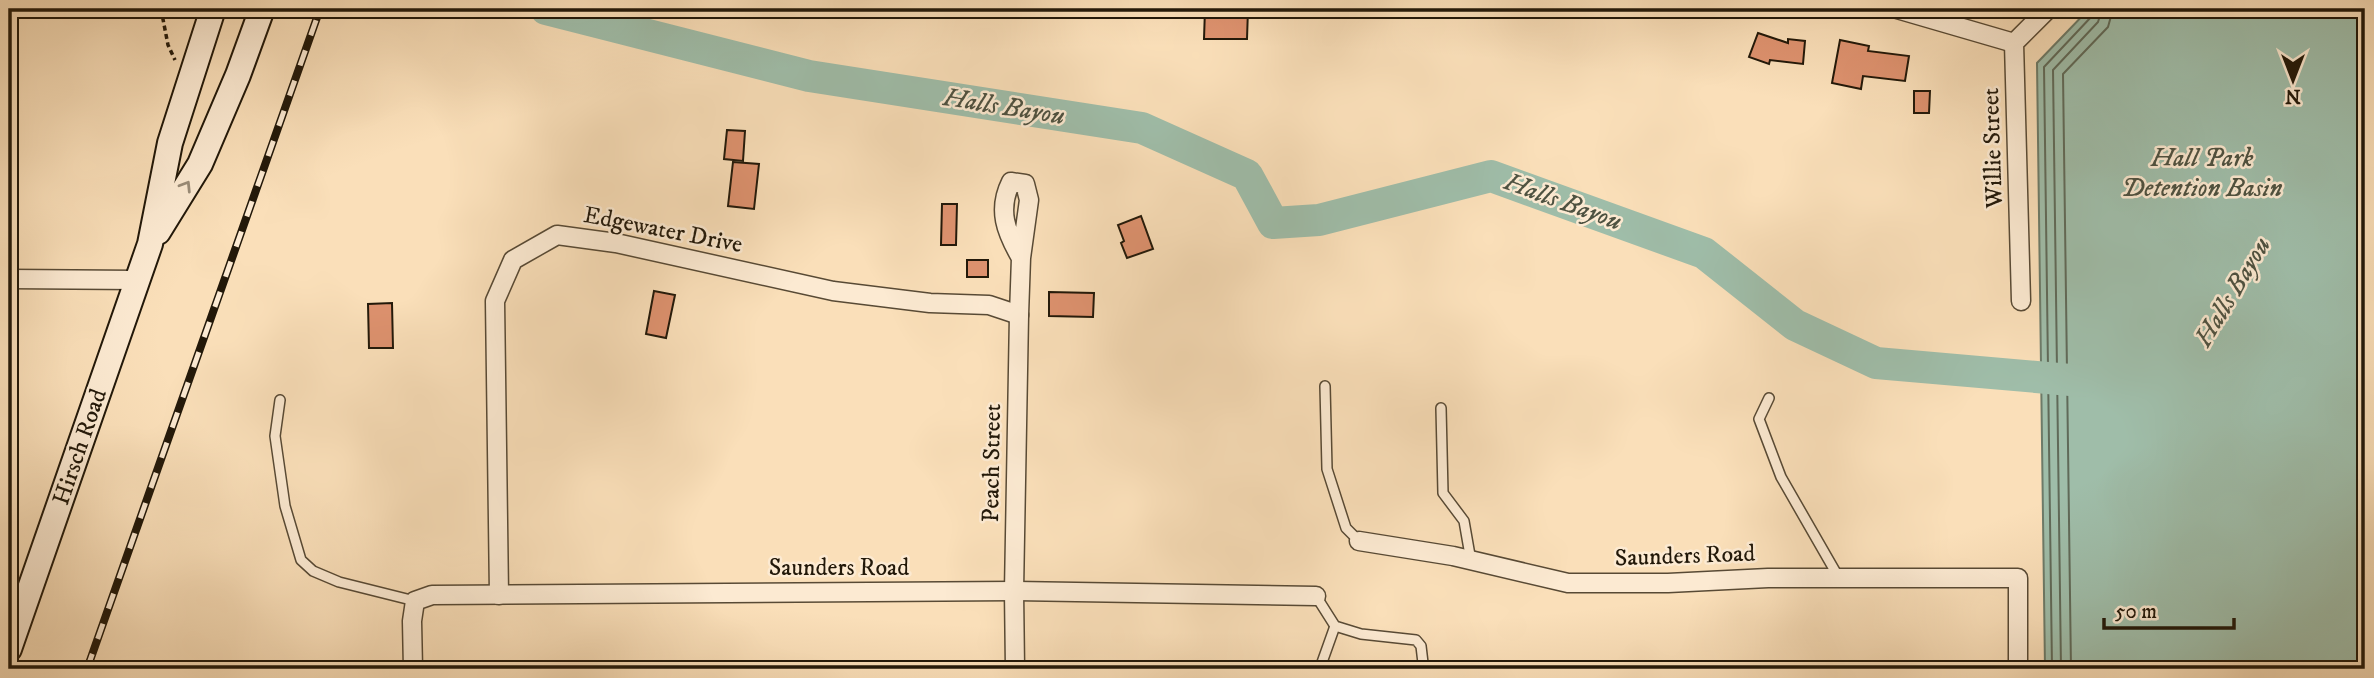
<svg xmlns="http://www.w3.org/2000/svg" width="2374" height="678" viewBox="0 0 2374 678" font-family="'IM FELL DW Pica',serif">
	<rect width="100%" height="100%" fill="#fadfb9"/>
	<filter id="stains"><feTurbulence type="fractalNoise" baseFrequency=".00286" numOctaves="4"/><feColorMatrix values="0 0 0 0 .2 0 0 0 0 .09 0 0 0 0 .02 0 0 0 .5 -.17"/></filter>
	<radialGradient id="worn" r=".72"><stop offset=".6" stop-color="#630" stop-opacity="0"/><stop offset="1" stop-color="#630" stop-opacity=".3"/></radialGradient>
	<polygon fill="#9fbda9" stroke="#6d7b69" stroke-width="2" points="2089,9 2365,9 2365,669 2045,669 2037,63"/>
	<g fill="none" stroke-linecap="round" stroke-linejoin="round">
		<g stroke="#606a59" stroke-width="2">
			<polyline points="2052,669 2044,67 2092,16 2093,9"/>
			<polyline points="2061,669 2053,70 2098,22 2102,9"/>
			<polyline points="2071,669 2063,74 2108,27 2113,9"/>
		</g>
		<polyline stroke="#9fbda9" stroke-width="32" points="546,9 809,76 1142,128 1247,175 1273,223 1319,220 1491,176 1704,253 1795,325 1876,363 2082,381"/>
	</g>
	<g fill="#de926f" stroke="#221809" stroke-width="2">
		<polygon points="1205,9 1248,9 1247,39 1204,39"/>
		<polygon points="1758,33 1788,43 1788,39 1805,41 1803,64 1770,60 1769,64 1749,57"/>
		<polygon points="1840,40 1869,46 1868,51 1909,56 1905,81 1863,76 1861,89 1832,83"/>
		<polygon points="1914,91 1930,91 1929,113 1914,113"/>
		<polygon points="727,130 745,131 743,161 724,159"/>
		<polygon points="733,162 759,164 754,209 728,206"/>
		<polygon points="942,204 957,204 956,245 941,245"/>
		<polygon points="1141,216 1153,249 1127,258 1121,243 1124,241 1118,225"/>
		<rect x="967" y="260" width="21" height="17"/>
		<polygon points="654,291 675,295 666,338 646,334"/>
		<polygon points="1049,292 1094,293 1093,317 1049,316"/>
		<polygon points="392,303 393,348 369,348 368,304"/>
	</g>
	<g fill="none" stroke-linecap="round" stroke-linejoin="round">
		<g stroke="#584a35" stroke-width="12">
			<g id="lane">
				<polyline points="1325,386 1327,469 1346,528 1359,541"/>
				<polyline points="1769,398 1759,419 1781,477 1839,578"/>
				<polyline points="280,400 275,436 285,506 301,560 313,571 339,582 415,601"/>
				<polyline points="1441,408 1443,493 1464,521 1471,561"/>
				<polyline points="1316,596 1335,626 1361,634 1416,640 1421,646 1423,663"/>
				<polyline points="1320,668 1335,626"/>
			</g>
		</g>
		<g stroke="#584a35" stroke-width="21">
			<g id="street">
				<polyline points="1897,9 2014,43"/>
				<polyline points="9,279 138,280"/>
				<polyline points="2021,301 2014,43 2048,9"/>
				<polyline points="1359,541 1453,556 1568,583 1668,583 1768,578 2018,578 2018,669"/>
				<polyline points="499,595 495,301 513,260 557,235 616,243 833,291 930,303 989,305 1019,315"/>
				<polyline points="413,669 412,621 415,601 432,595 1014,591 1316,596"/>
				<path d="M1015,669L1014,591L1019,315L1021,258L1029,200L1025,184L1011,182C997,210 1006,232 1021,258"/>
			</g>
		</g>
		<g stroke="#221809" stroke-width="28">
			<g id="secondary">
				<polyline points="158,232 200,164 238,75 262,9"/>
				<polyline points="9,649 150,244 170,143 213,9"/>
			</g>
		</g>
		<polyline stroke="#221809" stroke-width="3.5" stroke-dasharray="5 3.5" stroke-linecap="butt" points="161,9 168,45 175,60"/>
		<use href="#lane" stroke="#fcead2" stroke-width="9"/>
		<use href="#street" stroke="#fcead2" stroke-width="18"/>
		<use href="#secondary" stroke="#fcead2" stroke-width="24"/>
		<g stroke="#221809" stroke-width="8">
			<polyline id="rail" points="87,669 320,9"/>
		</g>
		<use href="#rail" stroke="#fcead2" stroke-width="5" stroke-dasharray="16" stroke-linecap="butt"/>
	</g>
	<defs><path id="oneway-chevron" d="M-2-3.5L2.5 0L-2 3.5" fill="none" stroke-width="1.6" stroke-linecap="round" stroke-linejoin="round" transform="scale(1.75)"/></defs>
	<use stroke="#9a8c78" href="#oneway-chevron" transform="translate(186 186) rotate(-58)"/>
	<g text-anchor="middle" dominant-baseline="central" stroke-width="5" stroke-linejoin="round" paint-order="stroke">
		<g font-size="24" fill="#221809" stroke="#fcead2">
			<text transform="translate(1993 148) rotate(-92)">Willie Street</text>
			<text transform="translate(663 230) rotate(11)">Edgewater Drive</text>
			<text transform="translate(80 447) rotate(-71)">Hirsch Road</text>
			<text transform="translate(992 463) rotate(-89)">Peach Street</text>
			<text transform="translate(1685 556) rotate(-2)">Saunders Road</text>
			<text x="839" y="568">Saunders Road</text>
		</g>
		<g font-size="26" font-style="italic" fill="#4e5241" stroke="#fcead2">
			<text transform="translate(1004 107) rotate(9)">Halls Bayou</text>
			<text x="2202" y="158">Hall Park<tspan x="2202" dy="30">Detention Basin</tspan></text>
			<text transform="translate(1563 202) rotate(20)">Halls Bayou</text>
			<text transform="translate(2233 292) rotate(-59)">Halls Bayou</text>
		</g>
	</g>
	<rect width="2374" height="678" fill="none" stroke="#fadfb9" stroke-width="35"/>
	<rect x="10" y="10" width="2353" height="657" fill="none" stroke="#221809" stroke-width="3.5"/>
	<rect x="18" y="18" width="2339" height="643" fill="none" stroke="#221809" stroke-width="2"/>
	<g transform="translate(2293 80) rotate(180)" stroke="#fcead2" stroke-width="5" paint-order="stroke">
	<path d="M0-5L12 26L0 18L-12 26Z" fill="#221809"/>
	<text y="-10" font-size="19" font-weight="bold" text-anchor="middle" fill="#221809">N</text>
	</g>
	<path d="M2104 618v10h130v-10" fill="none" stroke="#221809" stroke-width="3.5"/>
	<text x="2115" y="618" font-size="21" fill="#221809" stroke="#fcead2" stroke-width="5" paint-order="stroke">50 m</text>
	<rect width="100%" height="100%" filter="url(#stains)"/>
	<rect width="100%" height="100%" fill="url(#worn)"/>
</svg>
